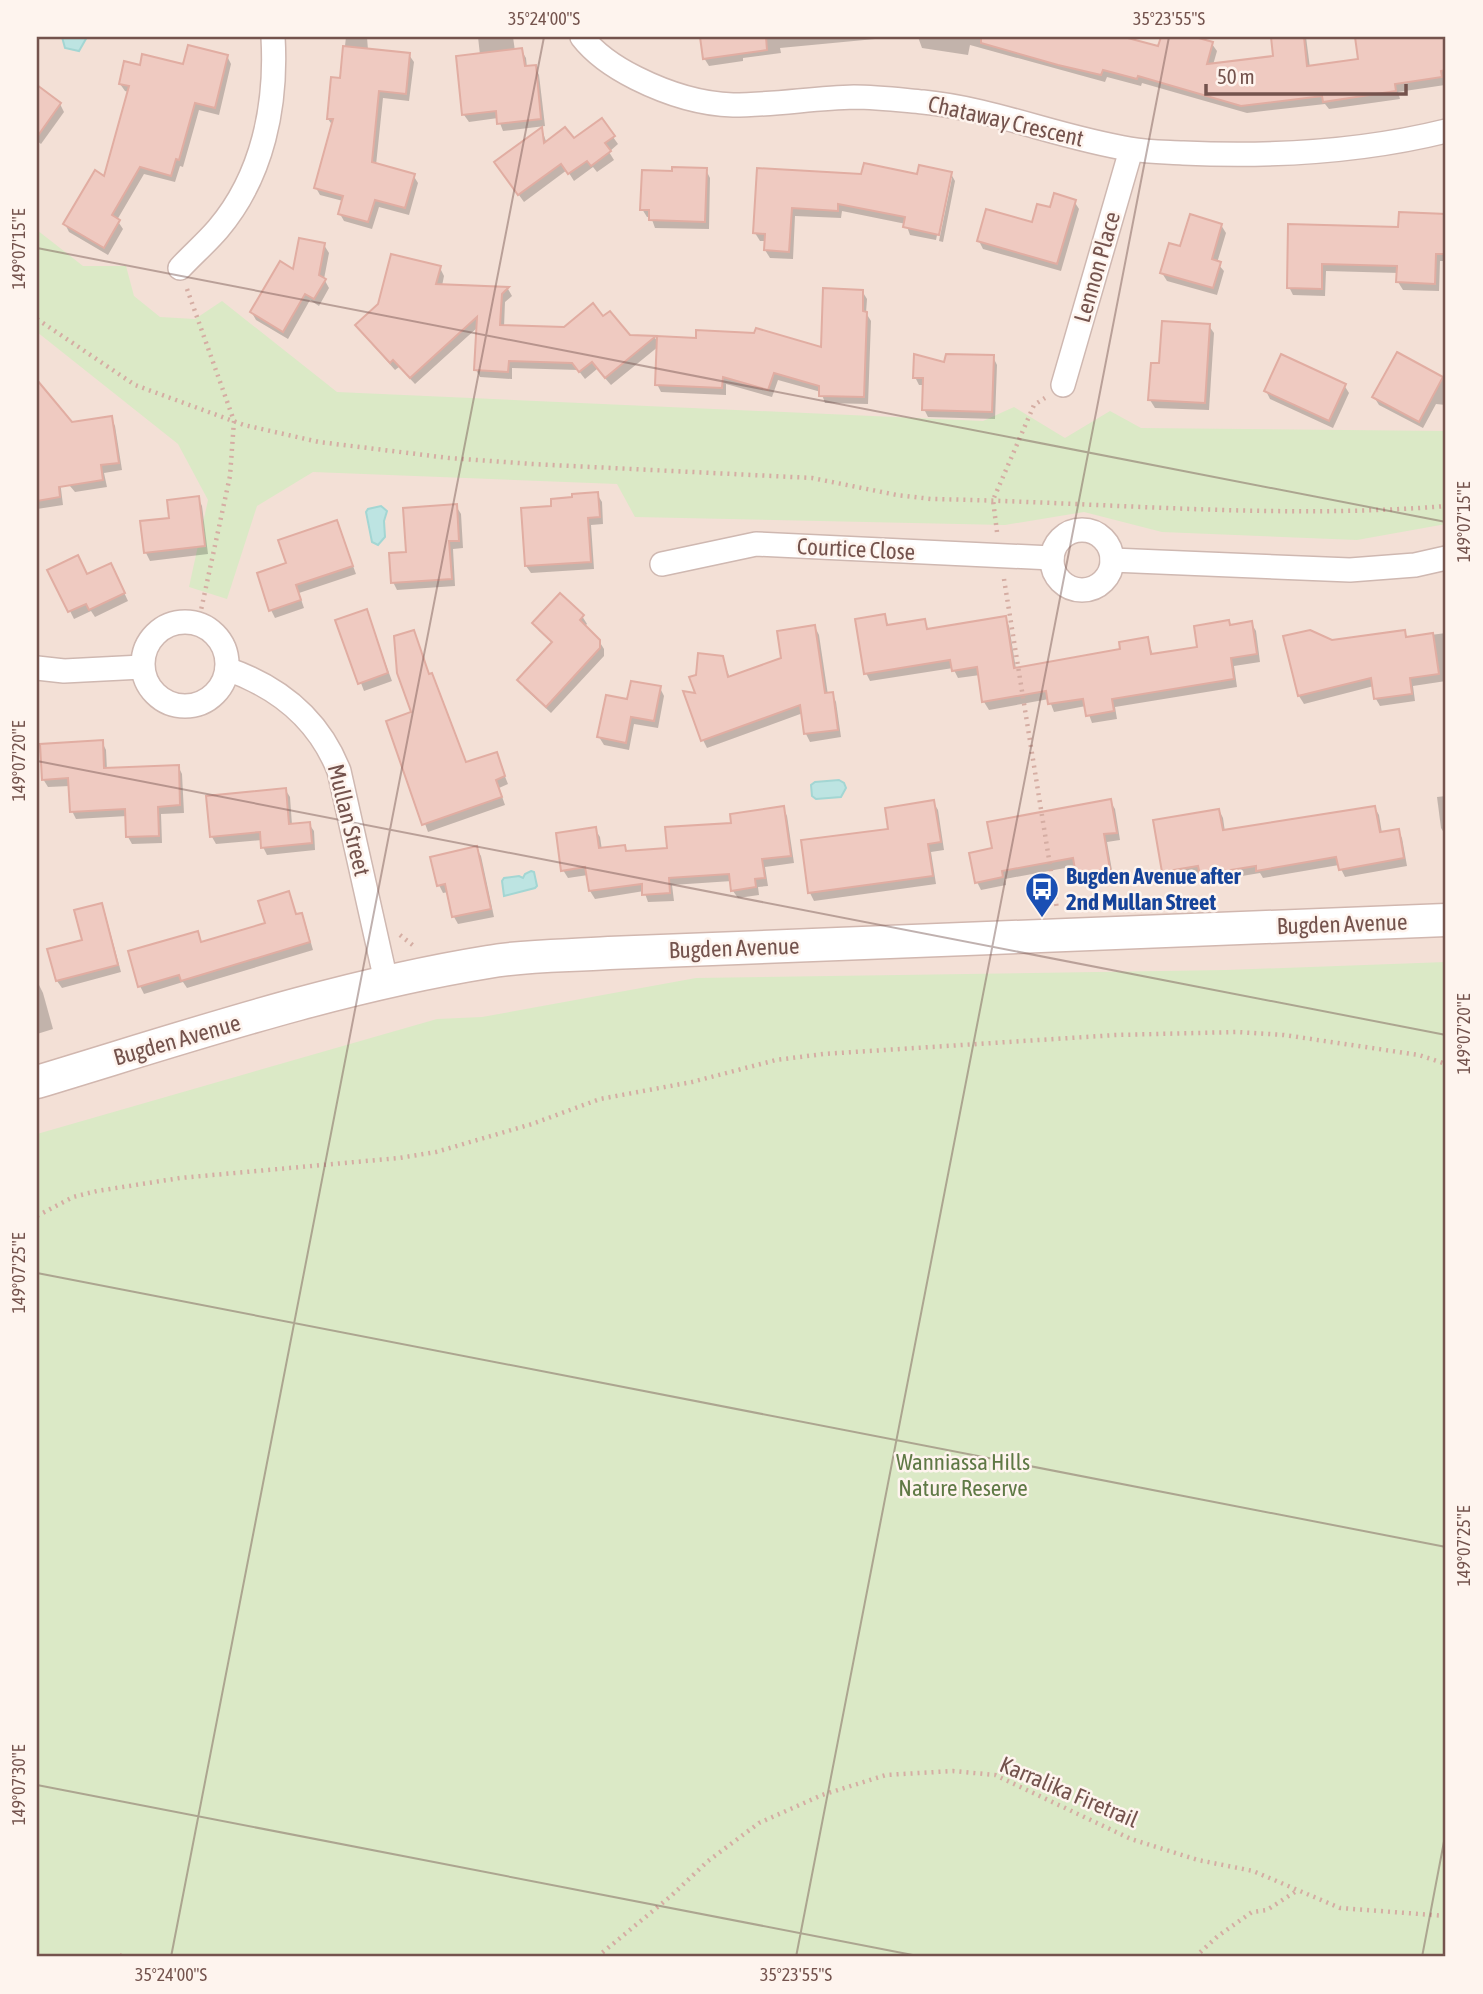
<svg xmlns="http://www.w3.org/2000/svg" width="1483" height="1994" viewBox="0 0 1483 1994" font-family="'Asap Condensed',sans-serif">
	<rect width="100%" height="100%" fill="#fbf0e8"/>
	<polygon fill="#f3e0d6" points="37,37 1446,37 1446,985 37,1155"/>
	<g fill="#dbe9c6">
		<polygon points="37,230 83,266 126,266 134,296 160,317 195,319 222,301 337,392 983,421 1014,407 1065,438 1110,411 1141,428 1446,431 1446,524 1357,540 1162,532 1084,512 1005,525 635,517 617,484 313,472 257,506 227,599 189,587 208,500 178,444 37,332"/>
		<polygon points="1446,962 1446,1957 37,1957 37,1134 437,1019 482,1017 696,978 1226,970"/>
	</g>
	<g fill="#bde4e2" stroke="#a3d6d3" stroke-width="2">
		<polygon points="62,37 87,37 79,51 65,48"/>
		<polygon points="381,506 387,511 384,521 385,537 378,545 372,542 366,512 368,509"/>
		<polygon points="839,780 844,783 846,788 841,797 816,799 812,796 811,785 815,782"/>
		<polygon points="531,871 534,872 537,886 535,888 504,896 502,881 504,878 519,876 523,878 525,874"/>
	</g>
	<g fill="#0003">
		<polygon points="346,37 367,37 368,50 409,55 414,62 409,101 383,98 376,165 413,175 418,183 409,215 379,207 372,229 344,221 340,214 343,201 320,195 316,188 333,126 328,119 341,80"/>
		<polygon points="478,37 513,37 515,51 521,50 526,58 527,68 535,67 539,75 545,126 503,131 498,118 469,122 464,115 480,55"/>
		<polygon points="702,37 874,37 875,39 780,48 781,53 743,58 743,61 709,66 704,58"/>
		<polygon points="918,37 1076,37 1085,39 1085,37 1118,37 1159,48 1163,37 1199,37 1198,40 1212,44 1217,51 1213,65 1275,57 1272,37 1306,37 1310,68 1360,60 1357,37 1446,37 1446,79 1445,85 1398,92 1400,99 1329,109 1325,104 1247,113 1142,83 1141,86 1107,77 1105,82 970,45 968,55 922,48"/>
		<polygon points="227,56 231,64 219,115 199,110 183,167 180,166 175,182 144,174 117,220 123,229 108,255 69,232 65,224 106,178 129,92 125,91 120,84 141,67 184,66"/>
		<polygon points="37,87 60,104 64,112 41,144 37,141"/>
		<polygon points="542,130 547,144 613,137 618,144 609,152 614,160 597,172 593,167 574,181 567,170 524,202 501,170"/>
		<polygon points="706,170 710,178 709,229 655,228 651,217 647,217 642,209 674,172"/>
		<polygon points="759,170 862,176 951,174 955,181 943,242 939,241 952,178 949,178 936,240 910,235 906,224 842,211 841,218 795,216 793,259 770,258 765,250 766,241 760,241 755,233"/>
		<polygon points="1074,201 1079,209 1061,271 983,249 979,241 1033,224 1051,210"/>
		<polygon points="1401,214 1446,216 1446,261 1440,261 1439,291 1403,290 1398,282 1399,273 1326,271 1325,296 1293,295 1289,287 1290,226 1400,229"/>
		<polygon points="1221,225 1226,233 1217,263 1224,271 1217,295 1167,281 1162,273 1181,248"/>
		<polygon points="324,245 329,253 324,279 329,288 319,306 310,300 288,339 256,320 252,313"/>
		<polygon points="440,268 444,276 442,286 508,289 512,296 505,302 504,327 565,329 603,318 629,337 655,338 659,344 822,349 862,291 867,299 866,313 871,321 868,404 825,403 821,392 778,380 772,397 726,384 726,395 661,392 657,384 659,346 611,385 597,369 585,379 578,370 512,368 512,379 480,377 476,370 478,327 415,384 399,367 395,370 362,333"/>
		<polygon points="1209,326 1214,333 1209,410 1155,408 1150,400 1160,365"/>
		<polygon points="1397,354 1446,381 1446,405 1436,404 1423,428 1379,405 1374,397"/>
		<polygon points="993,357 997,365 995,419 928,417 924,409 924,385 919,385 915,377 945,364"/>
		<polygon points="37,383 71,424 111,418 115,426 122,470 104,473 107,487 75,492 59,473 63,505 37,509 37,474 57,471 37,447"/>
		<polygon points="1344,385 1349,393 1333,428 1270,399 1266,391"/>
		<polygon points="597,494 602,502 603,524 591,525 594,569 531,573 526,566 553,507"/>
		<polygon points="198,498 202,506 208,554 150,561 146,553 142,523 171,519"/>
		<polygon points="456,506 461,514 463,548 453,549 455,586 397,590 393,582 408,553"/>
		<polygon points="337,522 356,574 299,593 304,608 275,618 271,610 288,564"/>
		<polygon points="50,571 87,576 115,573 128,601 95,617 91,611 74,619"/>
		<polygon points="366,611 392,681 364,691 338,621"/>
		<polygon points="582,616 587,624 584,627 599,641 604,649 604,656 551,713 524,688 520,680 553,644 539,631 534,624"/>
		<polygon points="884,616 889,626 924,621 929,631 1005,618 1009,626 1016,669 1122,651 1147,639 1153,655 1199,648 1231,626 1251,623 1256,631 1260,662 1234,666 1237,687 1115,707 1117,719 1092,723 1086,706 1054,712 1049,699 989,710 984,702 980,675 958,678 953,668 870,681 866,673"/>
		<polygon points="815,627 819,635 828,695 832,694 836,702 841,737 810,742 806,734 803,713 707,748 703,740 697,676 722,658 730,678 783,659"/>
		<polygon points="413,632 430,676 436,683 467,764 496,754 508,784 499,788 505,805 428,832 388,722 414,713"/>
		<polygon points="1404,632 1407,638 1446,633 1446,681 1413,686 1415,701 1380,706 1376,699 1374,686 1304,704 1299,696 1285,638 1332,642"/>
		<polygon points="660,688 664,696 658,728 634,724 629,750 604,745 599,737 629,701"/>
		<polygon points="102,742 106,750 107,770 178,766 182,774 184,813 161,814 162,843 132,844 128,837 127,816 76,819 72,811 70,786 48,787 43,779"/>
		<polygon points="285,789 290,797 292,825 309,824 314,831 315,850 267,855 263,847 262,840 216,844 212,837"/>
		<polygon points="1446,796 1446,836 1441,828 1437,797"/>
		<polygon points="1110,801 1115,809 1120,840 1107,842 1113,876 1082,882 1076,866 1005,879 1006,885 981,890 977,882 994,850"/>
		<polygon points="933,802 938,810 944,850 931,852 936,884 814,901 810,893 803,842 890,830"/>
		<polygon points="783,808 787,816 794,863 765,867 768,886 758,887 759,895 738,898 733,891 732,881 672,885 674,901 648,902 644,891 595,899 590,891 588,875 568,878 563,870 595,829 600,837 602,850 624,847 628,853 669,850"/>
		<polygon points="1375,808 1379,815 1382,833 1398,831 1402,838 1407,866 1345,877 1339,865 1263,878 1260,873 1206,882 1201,873 1168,879 1163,872 1219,810 1223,818 1225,832"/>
		<polygon points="476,848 481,856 494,917 458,924 454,917 448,892 443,893 439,885"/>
		<polygon points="288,893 297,916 301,915 305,922 313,950 187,988 183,982 144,994 140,986 197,933 202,944 267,924"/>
		<polygon points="101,905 105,913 121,972 62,988 57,981 49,951 84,941"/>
		<polygon points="39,985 43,993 53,1029 37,1034 37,986"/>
	</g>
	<g fill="#efcac1" stroke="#e1ada2" stroke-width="2">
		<polygon points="700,37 766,37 767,50 703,59"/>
		<polygon points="981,37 1124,37 1158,46 1161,37 1195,37 1213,42 1207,64 1273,56 1271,37 1304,37 1307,66 1358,59 1355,37 1446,37 1446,70 1441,71 1442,77 1395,84 1396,91 1323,102 1322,96 1241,106 1138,76 1137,79 1103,70 1101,75 1058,65 981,43"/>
		<polygon points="188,45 228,55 215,108 195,103 179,160 176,159 171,176 140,167 112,215 120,220 104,248 63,224 95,170 104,176 129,86 119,84 124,61 140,65 142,54 183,64"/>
		<polygon points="343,46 410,53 406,94 379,91 372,162 415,174 405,208 375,200 368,222 338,214 343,196 314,188 333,119 327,119 331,77 340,78"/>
		<polygon points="522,48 525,66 536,65 541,119 497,124 496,111 462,115 456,56"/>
		<polygon points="37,85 61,103 37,137"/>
		<polygon points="602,118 615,136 605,143 611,151 591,166 587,161 568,174 561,164 518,195 494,162 542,127 544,143 565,127 574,138"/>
		<polygon points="864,163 917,174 919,165 952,172 939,235 903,227 905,217 838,204 838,211 792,208 789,252 764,250 765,234 753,233 757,168 861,174"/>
		<polygon points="672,167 707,168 705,222 649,220 649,210 640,210 642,170 672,171"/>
		<polygon points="1054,193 1076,200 1057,264 977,241 986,209 1032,222 1037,204 1050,207"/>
		<polygon points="1399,212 1446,214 1446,254 1436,254 1435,284 1396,282 1397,266 1322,264 1322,289 1287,288 1288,224 1398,227"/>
		<polygon points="1190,214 1222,224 1212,259 1221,262 1213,288 1160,273 1169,243 1180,246"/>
		<polygon points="299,238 325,243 319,275 326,279 314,299 305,294 283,332 250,312 280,261 293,269"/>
		<polygon points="391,254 441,266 436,284 509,287 502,294 500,325 564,327 593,303 603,316 610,311 630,335 656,336 605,378 592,362 579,372 572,363 509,361 508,372 474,370 477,317 410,378 393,360 390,363 355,325 378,304"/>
		<polygon points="823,288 863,290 863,311 867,312 864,397 819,396 819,386 774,373 768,390 723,377 722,388 655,385 657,336 696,338 696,330 754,333 756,328 821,347"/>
		<polygon points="1162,321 1210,324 1205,403 1148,400 1151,363 1159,363"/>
		<polygon points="1397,352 1443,377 1419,422 1372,397"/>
		<polygon points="914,354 944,362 946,354 994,355 992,412 922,410 923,378 913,378"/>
		<polygon points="1281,354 1346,384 1329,421 1264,391"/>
		<polygon points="37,380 72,422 112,416 119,463 101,465 103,480 59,487 60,497 37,501"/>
		<polygon points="598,492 600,517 588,518 591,562 525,566 521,508 551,506 551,499 572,497 572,494"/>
		<polygon points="199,496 205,546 144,553 140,521 169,518 167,500"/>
		<polygon points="457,504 459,541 449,541 452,579 391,583 389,553 406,552 403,508"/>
		<polygon points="337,520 353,566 296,585 301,600 269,611 257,573 286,563 278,540"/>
		<polygon points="78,555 87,574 111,563 125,593 89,610 86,604 68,612 47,570"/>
		<polygon points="560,593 584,615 580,620 600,640 600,648 546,707 517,680 552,642 532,623"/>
		<polygon points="367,609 388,673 358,684 335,620"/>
		<polygon points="885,614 887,625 925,619 927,629 1006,616 1014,668 1120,649 1119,642 1148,637 1151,654 1197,647 1194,626 1229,620 1230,625 1252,621 1257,654 1231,658 1234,679 1112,699 1114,711 1086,716 1083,699 1048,704 1046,691 982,702 977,667 952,671 950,660 864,674 855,619"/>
		<polygon points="815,625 825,693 833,692 838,730 804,734 800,705 701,741 683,691 695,693 689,677 696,675 698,653 723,656 728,677 781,658 777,631"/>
		<polygon points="414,630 429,674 432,673 466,762 497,752 505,776 496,780 502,797 422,825 386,721 411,712 397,673 394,636"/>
		<polygon points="1310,630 1332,640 1405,630 1406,637 1433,633 1439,674 1410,678 1412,694 1374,699 1371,678 1298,696 1283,636"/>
		<polygon points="631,681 661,686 654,721 631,717 626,743 597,737 606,695 627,699"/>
		<polygon points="103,740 104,768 179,765 180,805 158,807 159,836 126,837 125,809 70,812 68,778 42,780 40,744"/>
		<polygon points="286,788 289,824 310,822 312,843 261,848 260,832 210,837 206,796"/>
		<polygon points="1111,799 1117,833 1104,834 1110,869 1076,875 1073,858 1002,871 1003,877 975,883 969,853 992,848 987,822"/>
		<polygon points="934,800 941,842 928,844 933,876 808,893 801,840 888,829 885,808"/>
		<polygon points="784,806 791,856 762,859 765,878 755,879 756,887 731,891 729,874 669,878 670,893 642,895 642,884 589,891 585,867 561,871 556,833 596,827 599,848 625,845 626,851 667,848 665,827 731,823 730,814"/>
		<polygon points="1375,806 1380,832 1399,829 1404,858 1339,870 1336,857 1256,871 1256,866 1200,875 1198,866 1162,872 1153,820 1219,809 1223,830"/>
		<polygon points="477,846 491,909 452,917 445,884 437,886 430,857"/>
		<polygon points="289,891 296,914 302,913 310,942 181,981 179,975 138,987 128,951 198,931 201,942 265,923 258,901"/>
		<polygon points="102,903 118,965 56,981 47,949 82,940 74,910"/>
	</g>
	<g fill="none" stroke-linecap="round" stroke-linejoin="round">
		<g stroke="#cfb8b1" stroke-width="26">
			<g id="street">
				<path d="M582,37C596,55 616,68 636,78C666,93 699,104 733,105C773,105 814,98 854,97C877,97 901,100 923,102C994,109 1060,138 1130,149C1147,152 1165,152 1183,153C1270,157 1361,152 1446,131"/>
				<path d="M180,268C192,255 206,243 218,229C263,176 277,105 273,37"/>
				<polyline points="1063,385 1131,150"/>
				<circle cx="1082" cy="560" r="30"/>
				<polyline points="1112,560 1350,570 1415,565 1446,558"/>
				<polyline points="662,564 756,544 1052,558"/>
				<circle cx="185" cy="664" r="42"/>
				<polyline points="37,668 64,671 142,667"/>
				<path d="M227,669C279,687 319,720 339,771L386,981"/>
			</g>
		</g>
		<g stroke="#d1b7af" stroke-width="35">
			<path id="secondary" d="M37,1082C186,1037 334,987 488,962C527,955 569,956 609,953L1446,920"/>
		</g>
		<g stroke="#d5ada3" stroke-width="4.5" stroke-dasharray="2 5" stroke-linecap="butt">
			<polyline points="187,289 234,421 230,476 198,624"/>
			<path d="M37,319L135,385L244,425L319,442L449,458L532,464L812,478L897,495L931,499C1103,502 1275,520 1446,506"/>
			<polyline points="997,532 993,500 1034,405 1045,398"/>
			<polyline points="1004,579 1057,909"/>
			<polyline points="400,935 415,947"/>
			<polyline points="37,1216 73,1197 97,1191 180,1178 399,1158 436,1152 532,1124 600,1099 692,1082 776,1060 823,1054 1116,1035 1237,1032 1284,1035 1419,1055 1446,1064"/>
			<polyline points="113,1957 118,1955 125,1957"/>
			<polyline points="597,1957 671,1896 708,1861 759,1823 822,1795 886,1775 953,1771 995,1775 1131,1839 1198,1860 1253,1871 1340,1908 1446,1916"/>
			<polyline points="1195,1957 1218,1936 1252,1912 1267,1910 1298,1890"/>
		</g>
		<use href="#street" stroke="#fff" stroke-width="23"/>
		<use href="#secondary" stroke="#fff" stroke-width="32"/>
	</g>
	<path fill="none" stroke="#74534d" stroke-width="2" stroke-opacity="0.45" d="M37,248L1446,522M37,761L1446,1035M37,1273L1446,1547M37,1785L923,1957M171,1957L544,37M796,1957L1169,37M1422,1957L1446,1831"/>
	<defs>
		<g id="bus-pin" transform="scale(1.75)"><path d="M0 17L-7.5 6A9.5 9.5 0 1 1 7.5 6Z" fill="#1a4fb4" stroke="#fef4ee"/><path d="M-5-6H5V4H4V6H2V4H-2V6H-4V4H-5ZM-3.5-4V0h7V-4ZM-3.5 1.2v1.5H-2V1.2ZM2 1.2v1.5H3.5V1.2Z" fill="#fff"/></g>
	</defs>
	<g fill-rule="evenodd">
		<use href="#bus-pin" x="1042" y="889"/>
	</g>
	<g text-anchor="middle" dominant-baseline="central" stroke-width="5" stroke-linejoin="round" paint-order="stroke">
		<g font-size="23" fill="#74534d" stroke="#fef4ee">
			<text transform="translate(1006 121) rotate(13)">Chataway Crescent</text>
			<text transform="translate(1097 267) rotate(-74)">Lennon Place</text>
			<text transform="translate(856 549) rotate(3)">Courtice Close</text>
			<text transform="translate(349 820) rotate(76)">Mullan Street</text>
			<text transform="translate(1342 924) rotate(-2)">Bugden Avenue</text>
			<text transform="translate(734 948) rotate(-2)">Bugden Avenue</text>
			<text transform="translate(177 1040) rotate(-16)">Bugden Avenue</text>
			<text transform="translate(1069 1792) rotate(23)">Karralika Firetrail</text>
		</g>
		<g font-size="23" font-weight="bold" fill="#164399" stroke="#fef4ee" text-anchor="start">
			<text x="1066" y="876">Bugden Avenue after<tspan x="1066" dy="26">2nd Mullan Street</tspan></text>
		</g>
		<g font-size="23" fill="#5f7945" stroke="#fef4ee">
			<text x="963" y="1462">Wanniassa Hills<tspan x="963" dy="26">Nature Reserve</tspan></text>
		</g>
	</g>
	<rect width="1483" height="1994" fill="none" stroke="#fef4ee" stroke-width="77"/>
	<path d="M1206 84v10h200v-10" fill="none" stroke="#74534d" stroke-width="3.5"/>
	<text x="1217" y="84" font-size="21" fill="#74534d" stroke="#fef4ee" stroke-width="5" paint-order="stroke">50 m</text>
	<rect x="38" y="38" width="1406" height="1917" fill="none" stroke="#74534d" stroke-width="2.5"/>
	<g font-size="18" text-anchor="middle" fill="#74534d">
		<text x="544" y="25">35°24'00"S</text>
		<text x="1169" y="25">35°23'55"S</text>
		<text transform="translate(19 249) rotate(-90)" y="6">149°07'15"E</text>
		<text transform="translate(1464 522) rotate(-90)" y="6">149°07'15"E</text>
		<text transform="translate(19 761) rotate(-90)" y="6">149°07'20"E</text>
		<text transform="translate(1464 1034) rotate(-90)" y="6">149°07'20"E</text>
		<text transform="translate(19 1273) rotate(-90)" y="6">149°07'25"E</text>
		<text transform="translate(1464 1546) rotate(-90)" y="6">149°07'25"E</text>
		<text transform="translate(19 1785) rotate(-90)" y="6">149°07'30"E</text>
		<text x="171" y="1981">35°24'00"S</text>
		<text x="796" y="1981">35°23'55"S</text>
	</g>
</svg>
